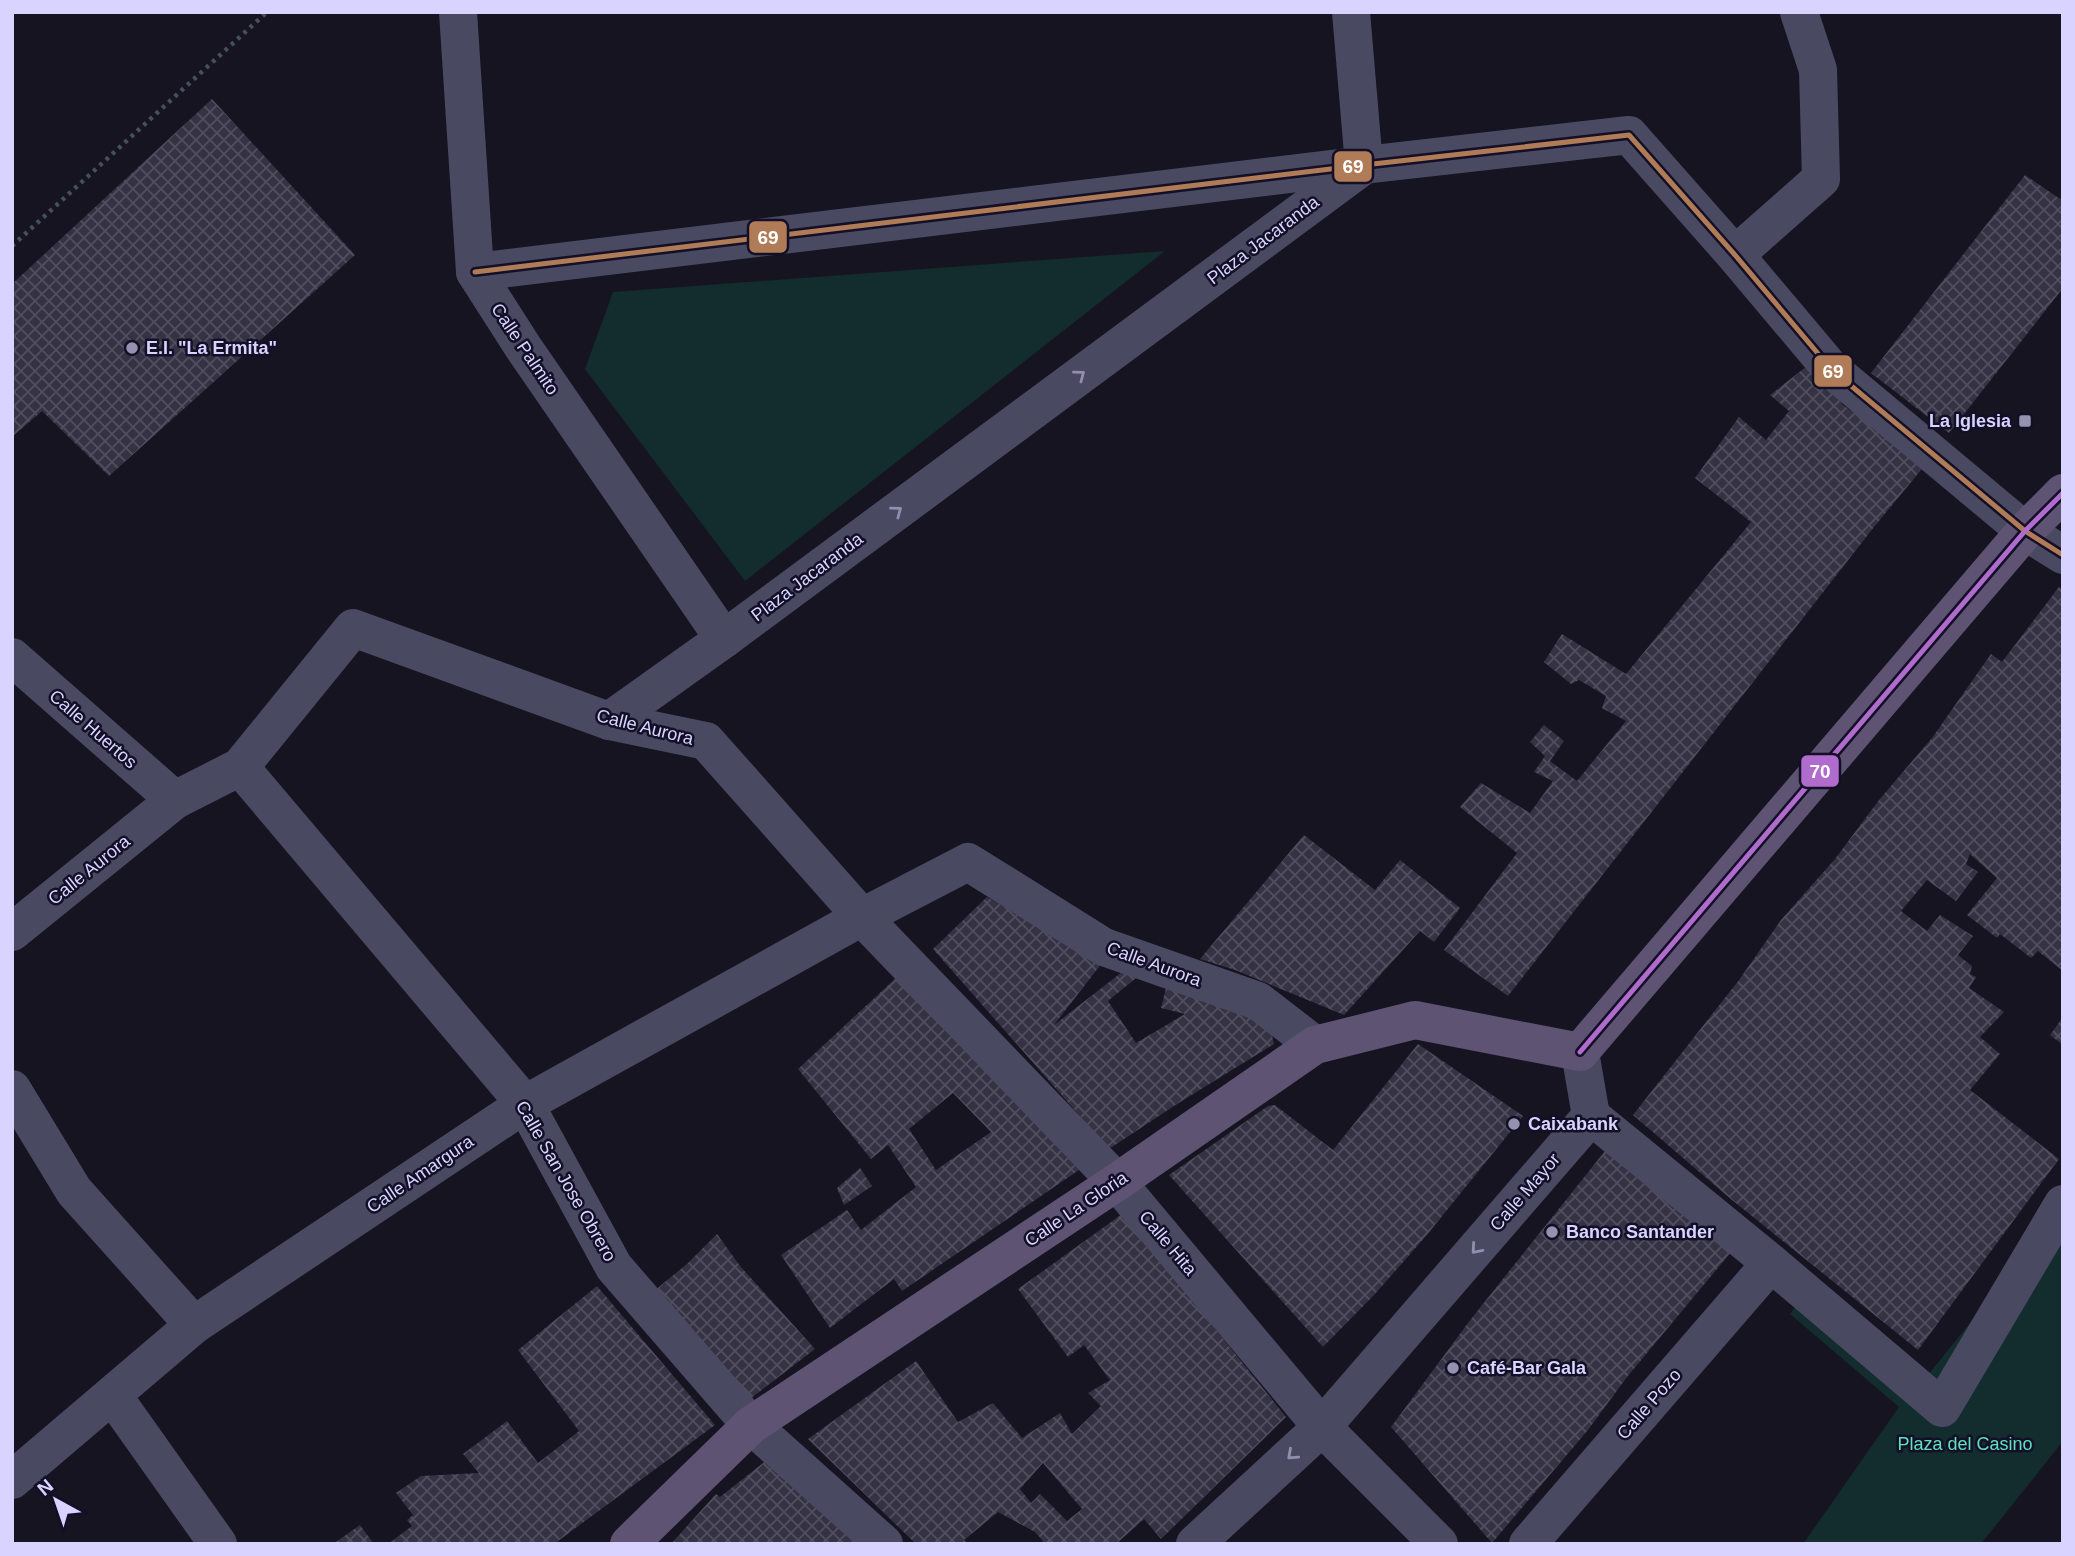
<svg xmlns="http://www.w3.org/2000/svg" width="2075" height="1556" viewBox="0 0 2075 1556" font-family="Arial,sans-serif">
	<defs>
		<pattern id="building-cross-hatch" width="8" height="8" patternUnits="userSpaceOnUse" patternTransform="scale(1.75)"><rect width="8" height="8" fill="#343243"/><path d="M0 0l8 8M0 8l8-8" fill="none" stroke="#514f5f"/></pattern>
	</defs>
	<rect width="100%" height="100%" fill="#161421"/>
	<g fill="#132c2d">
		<polygon points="1165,251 745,581 585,369 613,292"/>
		<polygon points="2055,1217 2063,1222 2063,1441 1981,1544 1803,1544 1899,1407 1790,1314 1814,1282 1928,1375"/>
	</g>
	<g fill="url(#building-cross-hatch)" fill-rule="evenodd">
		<polygon points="212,99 355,255 109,476 42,411 12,437 12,284"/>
		<polygon points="2025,175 2063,201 2063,288 1949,433 1871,373"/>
		<polygon points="1811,363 1843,405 1926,464 1874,527 1508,996 1444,950 1517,853 1460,807 1481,783 1530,813 1553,781 1534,772 1545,756 1530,742 1544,725 1564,741 1550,761 1577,781 1626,721 1602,708 1606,696 1579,680 1571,684 1544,662 1562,634 1626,674 1751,522 1695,478 1739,417 1766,440 1789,411 1770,395"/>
		<polygon points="2059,587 2063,590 2063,971 2038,951 2031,958 2000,934 1997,938 1967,915 1997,878 1970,854 1966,864 1978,872 1956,901 1927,880 1901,911 1927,931 1940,915 1973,936 1958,955 1972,966 1970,974 1976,977 1969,988 2004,1012 1980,1037 2000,1054 1970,1090 2059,1159 1918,1350 1732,1200 1633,1115 1739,980 1781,920 1835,859 1879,800 1932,738 1991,654 2002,662"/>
		<polygon points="1304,835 1375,890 1400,860 1460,908 1434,942 1420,931 1344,1015 1235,970 1200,959"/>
		<polygon points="987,897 1102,963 1054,1025 1122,972 1136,978 1108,1001 1136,1043 1185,1014 1161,1008 1166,988 1269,1022 1274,1044 1177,1104 1109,1149 933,949"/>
		<path d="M898,976L1079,1170L902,1291L894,1279L830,1328L781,1255L847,1210L861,1230L916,1187L888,1145L871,1159L798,1069ZM953,1093L991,1132L936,1170L909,1129Z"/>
		<polygon points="2063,1017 2063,1045 2050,1035"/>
		<polygon points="1418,1044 1523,1116 1426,1236 1375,1294 1323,1347 1169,1175 1268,1106 1275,1105 1333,1150"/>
		<polygon points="1609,1146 1732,1251 1627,1377 1588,1430 1492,1543 1391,1427 1471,1319"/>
		<polygon points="860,1168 872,1186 844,1205 837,1188"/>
		<path d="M1129,1209L1208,1320L1286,1417L1161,1539L1144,1519L1116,1544H1040L1043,1541L1035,1532L998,1512L964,1540L968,1544H916L808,1439L916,1361L958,1422L993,1403L1022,1438L1060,1413L1072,1434L1101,1406L1088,1393L1110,1380L1084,1345L1068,1357L1018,1289ZM1043,1463L1082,1509L1067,1521L1040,1494L1031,1503L1020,1489Z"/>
		<polygon points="717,1234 740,1266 815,1349 750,1399 648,1296 688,1263"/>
		<polygon points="597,1286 715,1425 554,1544 388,1544 412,1526 407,1520 413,1515 396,1493 421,1476 479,1473 463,1454 507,1421 538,1463 579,1431 518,1350"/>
		<polygon points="773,1455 863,1544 671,1544 716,1494 720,1497"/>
		<polygon points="360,1525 374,1544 333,1544"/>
	</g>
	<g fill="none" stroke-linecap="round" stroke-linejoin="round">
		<polyline stroke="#44505f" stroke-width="4.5" stroke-dasharray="3.5 5" stroke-linecap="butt" points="12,246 267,12"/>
		<g stroke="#4a4962" stroke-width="38">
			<polyline points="458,12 475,272 523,347 724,639"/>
			<polyline points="1351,12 1364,165"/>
			<polyline points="1735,255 1821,179 1818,70 1799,12"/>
			<polyline points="475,272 1364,165 1629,135 1735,255 1831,369 2025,531 2063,555"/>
			<polyline points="12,657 175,800"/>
			<polyline points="609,721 724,639 1363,166"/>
			<polyline points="240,767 525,1104 614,1267 751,1425 884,1544"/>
			<polyline points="12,932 175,800 240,767 353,628 609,721 706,741 862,917 968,862 1104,947 1258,1001 1315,1045"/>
			<polyline points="12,1089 74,1191 194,1325"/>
			<polyline points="1591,1116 1771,1263 1942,1408 2063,1204"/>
			<polyline points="113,1396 218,1544"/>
			<polyline points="12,1480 194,1325 525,1104 862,917 1117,1182 1322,1427 1439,1544"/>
			<polyline points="1195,1544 1322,1427 1591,1116 1580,1052"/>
			<polyline points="1528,1544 1771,1263"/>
		</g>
		<polyline stroke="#5e5373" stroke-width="38" points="629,1544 751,1425 1117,1182 1315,1045 1415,1020 1580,1052 2025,531 2063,493"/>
		<g stroke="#130f26" stroke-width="10">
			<polyline id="bus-1" points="475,272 1364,165 1629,135 1735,255 1831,369 2025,531 2063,555"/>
		</g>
		<g stroke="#130f26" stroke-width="10">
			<polyline id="bus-2" points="1580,1052 2025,531 2063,493"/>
		</g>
		<use href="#bus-1" stroke="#b07c57" stroke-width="5"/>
		<use href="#bus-2" stroke="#b06ccc" stroke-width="5"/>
	</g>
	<defs><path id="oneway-chevron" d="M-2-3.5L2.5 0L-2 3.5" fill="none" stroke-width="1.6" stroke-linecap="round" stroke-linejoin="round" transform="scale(1.75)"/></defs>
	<g stroke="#928eb0">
		<use href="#oneway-chevron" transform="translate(1080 375) rotate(-37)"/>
		<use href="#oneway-chevron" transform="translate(897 511) rotate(-37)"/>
		<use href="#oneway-chevron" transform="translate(1476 1249) rotate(131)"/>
		<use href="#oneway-chevron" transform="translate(1292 1455) rotate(138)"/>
	</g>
	<g fill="#9591b1" stroke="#130f26" stroke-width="2.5">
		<circle cx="132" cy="348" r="7"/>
		<rect x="2018" y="414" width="14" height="14" rx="3.5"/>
		<circle cx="1514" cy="1124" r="7"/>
		<circle cx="1552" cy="1232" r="7"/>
		<circle cx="1453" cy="1368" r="7"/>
	</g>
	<g text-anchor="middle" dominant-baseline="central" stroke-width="5" stroke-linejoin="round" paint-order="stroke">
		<g font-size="18" fill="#d9d4ff" stroke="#130f26">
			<text transform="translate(1263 240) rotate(-37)">Plaza Jacaranda</text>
			<text transform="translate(525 349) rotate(56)">Calle Palmito</text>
			<text transform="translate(807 577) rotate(-37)">Plaza Jacaranda</text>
			<text transform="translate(645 727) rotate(14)">Calle Aurora</text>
			<text transform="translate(93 729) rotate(41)">Calle Huertos</text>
			<text transform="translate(89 870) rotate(-39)">Calle Aurora</text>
			<text transform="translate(1154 964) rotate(20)">Calle Aurora</text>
			<text transform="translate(420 1174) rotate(-34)">Calle Amargura</text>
			<text transform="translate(566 1181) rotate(60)">Calle San Jose Obrero</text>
			<text transform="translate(1525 1192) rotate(-49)">Calle Mayor</text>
			<text transform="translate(1076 1209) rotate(-34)">Calle La Gloria</text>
			<text transform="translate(1168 1243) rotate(50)">Calle Hita</text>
			<text transform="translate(1649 1404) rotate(-49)">Calle Pozo</text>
		</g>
		<g font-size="18" font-weight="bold" fill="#d9d4ff" stroke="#130f26" text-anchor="start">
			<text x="146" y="348">E.I. "La Ermita"</text>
			<text x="2011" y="421" text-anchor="end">La Iglesia</text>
			<text x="1528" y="1124">Caixabank</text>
			<text x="1566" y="1232">Banco Santander</text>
			<text x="1467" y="1368">Café-Bar Gala</text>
		</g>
		<g font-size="18" fill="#5fe0c0" stroke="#130f26">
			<text x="1965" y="1444">Plaza del Casino</text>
		</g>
	</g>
	<g stroke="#130f26" stroke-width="2.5">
		<rect x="1333" y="150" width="40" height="33" rx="7" fill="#b07c57"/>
		<rect x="748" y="220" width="40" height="34" rx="7" fill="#b07c57"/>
		<rect x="1813" y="354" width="40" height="34" rx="7" fill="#b07c57"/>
		<rect x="1800" y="754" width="40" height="34" rx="7" fill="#b06ccc"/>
	</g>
	<g font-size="19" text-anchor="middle" font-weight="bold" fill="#fff">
		<text x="1353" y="173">69</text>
		<text x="768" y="244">69</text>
		<text x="1833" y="378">69</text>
		<text x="1820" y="778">70</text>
	</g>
	<rect width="2075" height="1556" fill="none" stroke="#d9d4ff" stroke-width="28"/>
	<g transform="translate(56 1500) rotate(320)" stroke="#130f26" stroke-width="5" paint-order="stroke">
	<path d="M0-5L12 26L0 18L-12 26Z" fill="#d9d4ff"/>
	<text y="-10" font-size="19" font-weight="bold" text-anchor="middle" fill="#d9d4ff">N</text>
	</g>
</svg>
